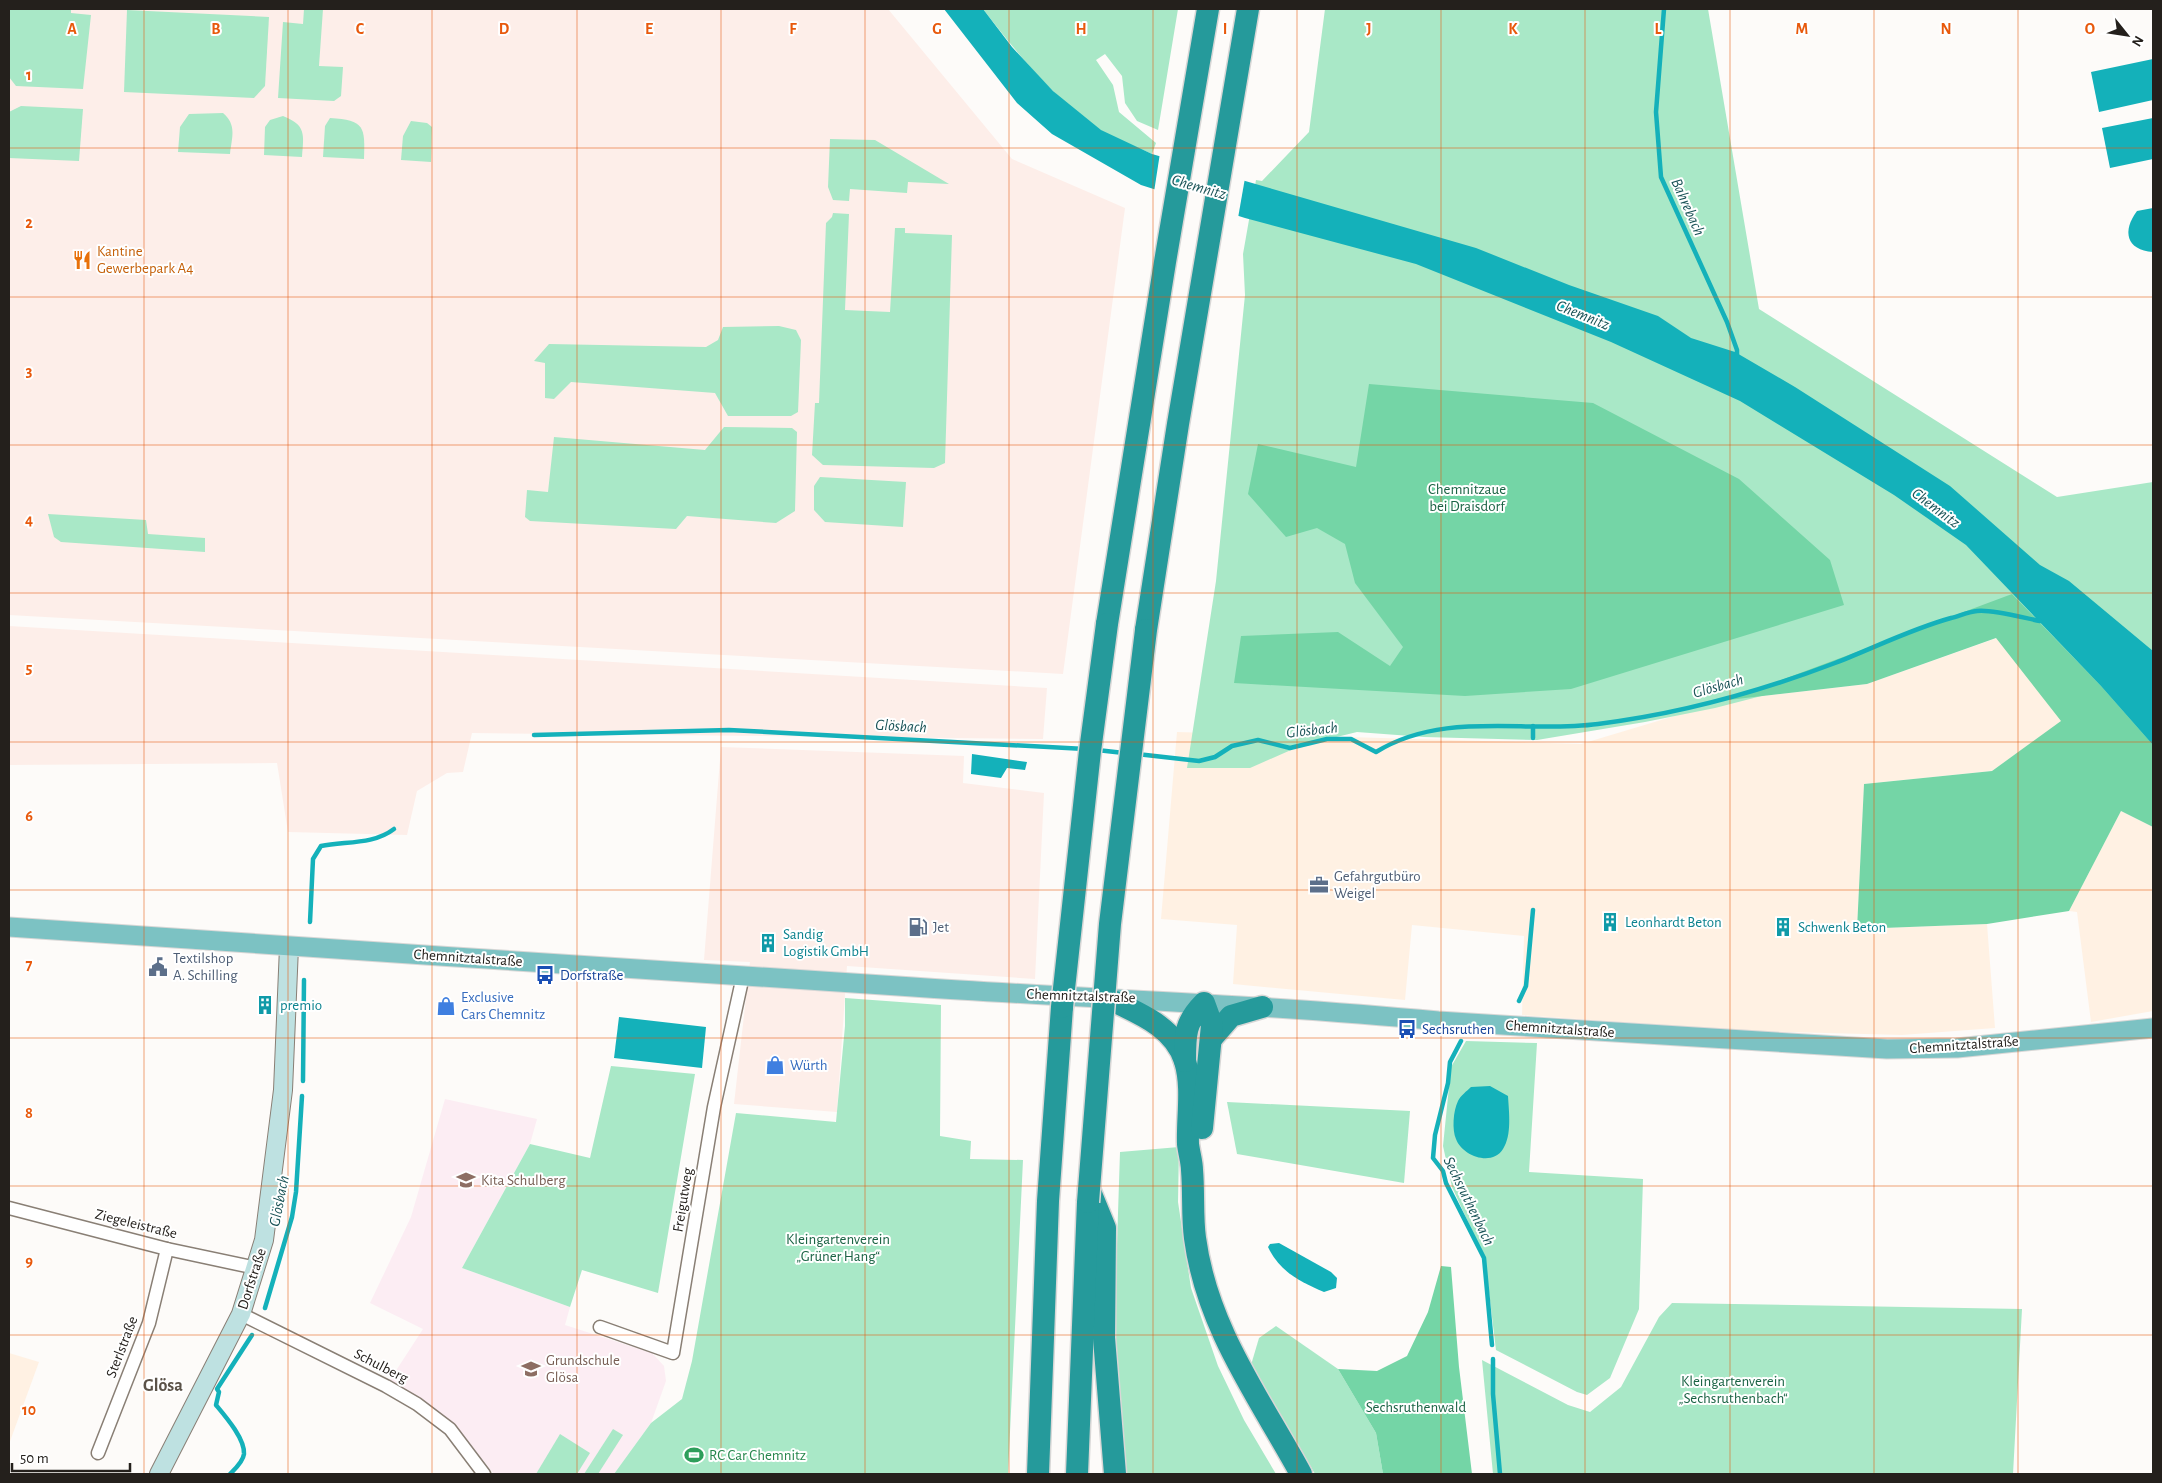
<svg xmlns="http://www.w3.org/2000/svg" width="2162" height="1483" viewBox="0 0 2162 1483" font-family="'Alegreya Sans',sans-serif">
	<rect width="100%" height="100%" fill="#fdfbf9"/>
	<g fill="#fdeee9">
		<polygon points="9,9 888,9 1012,159 1125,208 1063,674 9,615"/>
		<polygon points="9,626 1047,688 1043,739 472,733 463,772 447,773 417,791 407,835 288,832 277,763 9,765"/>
		<polygon points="721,747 964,756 963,783 1044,793 1035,979 847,966 837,1112 734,1104 750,962 704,960"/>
	</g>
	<g fill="#fff1e3">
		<polygon points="1997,638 2062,721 1992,771 1864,784 1857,929 1987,924 1995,1028 1902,1035 1747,1031 1522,1015 1524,936 1412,925 1405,1000 1233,984 1237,925 1161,919 1177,732 1581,744 1728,700 1867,684"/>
		<polygon points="2121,811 2153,827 2153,1011 2091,1022 2077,912 2069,911"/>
		<polygon points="9,1353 39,1362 9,1444"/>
	</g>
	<polygon fill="#fcedf3" points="445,1099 537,1119 530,1144 462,1268 570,1307 565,1325 652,1353 664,1366 666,1381 651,1423 614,1474 494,1474 467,1440 386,1386 423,1329 370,1303 411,1217"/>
	<g fill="#a9e8c7">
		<polygon points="9,9 71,9 71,13 91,15 83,89 16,86 9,77"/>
		<polygon points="304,9 323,9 319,66 343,67 341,96 334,101 278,98 283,22 303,24"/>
		<path d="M983,9H1178L1158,130L1137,121L1125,103L1122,76L1105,54L1096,60L1113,85L1119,112L1156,143L1152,154C1135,146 1115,140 1100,130C1053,98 1017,53 983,9Z"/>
		<polygon points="1325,9 1708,9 1759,309 2057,497 2153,482 2153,812 2034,626 1715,708 1645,722 1537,740 1424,737 1357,732 1300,746 1250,768 1187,768 1216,581 1245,295 1243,254 1256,180 1262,181 1309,132"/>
		<polygon points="127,10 269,17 265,86 254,98 124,92"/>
		<polygon points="21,106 83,109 79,161 9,158 9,112"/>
		<path d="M223,113C237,125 232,137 230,154L178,152L180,127L189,114Z"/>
		<path d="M283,116C306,125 304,134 302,157L264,155L265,127L270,120Z"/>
		<path d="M330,118C365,120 365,127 364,159L323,157L325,126Z"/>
		<polygon points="411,121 427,123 432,127 431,162 401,160 403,136"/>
		<polygon points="830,139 875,140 949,184 908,182 907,193 850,189 849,201 833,200 828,187"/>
		<polygon points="833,213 849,214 845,310 890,312 895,228 905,228 905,233 952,235 945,463 934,468 823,465 812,455 815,403 819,403 826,223 832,217"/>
		<polygon points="779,326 796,330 801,340 798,412 791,416 728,416 715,393 571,382 554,399 545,398 545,363 534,361 549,344 706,347 718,340 723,327"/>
		<polygon points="724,427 792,428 797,432 795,511 776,523 687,516 676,529 530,521 525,517 527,490 548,492 554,437 705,450"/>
		<polygon points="820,477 906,482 903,527 825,522 814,510 814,486"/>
		<polygon points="48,514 146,520 148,534 205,538 205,552 61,542 54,537"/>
		<polygon points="845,998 941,1005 940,1136 971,1141 970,1159 1023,1160 1008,1474 614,1474 651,1423 682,1399 692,1361 736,1113 836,1122 845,1026"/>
		<polygon points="1466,1041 1537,1043 1529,1172 1643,1179 1639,1309 1610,1378 1587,1395 1577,1392 1496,1350 1485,1259 1452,1187 1443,1146 1451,1067"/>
		<polygon points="611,1066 695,1074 658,1293 582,1270 570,1307 462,1268 530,1144 590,1158"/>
		<polygon points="1227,1102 1410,1111 1404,1183 1237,1154"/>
		<polygon points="1179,1147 1178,1202 1191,1288 1218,1366 1244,1420 1276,1474 1124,1474 1114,1336 1120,1152"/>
		<polygon points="1672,1303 2022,1309 2013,1474 1493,1474 1482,1360 1568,1405 1590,1412 1621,1387 1659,1317"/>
		<polygon points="1276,1326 1338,1369 1376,1433 1383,1474 1315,1474 1251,1365 1259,1338"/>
		<polygon points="613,1429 623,1435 598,1474 584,1474"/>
		<polygon points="560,1434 590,1453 577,1474 536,1474"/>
	</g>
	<g fill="#74d5a6">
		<polygon points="1369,384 1593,403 1739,479 1830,560 1844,605 1571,689 1465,696 1234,683 1241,636 1338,632 1390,666 1403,647 1355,583 1345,544 1317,528 1286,537 1248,494 1258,444 1356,467"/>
		<polygon points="2012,594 2101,686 2153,745 2153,827 2121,811 2069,911 1987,924 1857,929 1864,784 1992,771 2061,721 1996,638 1867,684 1728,700"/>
		<polygon points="1441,1266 1451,1267 1459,1367 1472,1474 1383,1474 1376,1433 1338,1369 1377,1371 1407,1356 1428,1312"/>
	</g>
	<g fill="#14b1ba">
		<polygon points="944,9 983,9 1012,47 1053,91 1101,130 1152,154 1476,248 1569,285 1658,316 1691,338 1735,352 1795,387 1950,486 2040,565 2069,581 2153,651 2153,745 2101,686 1966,545 1894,495 1740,401 1611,342 1416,264 1245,218 1141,185 1052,134 1017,103"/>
		<polygon points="2153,59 2153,100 2099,112 2091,72"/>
		<polygon points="2153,118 2153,159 2110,168 2102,128"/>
		<path d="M2153,208V252C2126,250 2122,231 2137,211Z"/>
		<polygon points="972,754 1027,762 1025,770 1007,768 1001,778 971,774"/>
		<polygon points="619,1017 706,1027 702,1068 614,1058"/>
		<path d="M1490,1086L1508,1096C1509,1113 1512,1135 1503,1149C1492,1167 1462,1156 1456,1139C1452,1130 1453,1111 1458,1101C1460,1096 1467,1091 1471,1087Z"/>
		<path d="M1279,1243L1331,1272L1337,1278L1336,1288L1324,1292C1300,1282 1279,1271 1268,1247L1270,1244Z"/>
	</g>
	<polygon fill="#fdfbf9" points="1160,153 1245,178 1238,218 1154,192"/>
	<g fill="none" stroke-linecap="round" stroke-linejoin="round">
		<g stroke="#14b1ba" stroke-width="4.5">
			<polyline points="1664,9 1656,112 1661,177 1727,322 1737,350 1737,358"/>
			<polyline points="534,735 729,730 1085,749"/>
			<polyline points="1533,738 1533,726"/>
			<polyline points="1097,750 1124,753"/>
			<path d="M1137,754L1199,761L1215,757L1232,746L1258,740L1290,748L1327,739H1351L1376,752C1445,710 1523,734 1598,724C1679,714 1759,692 1835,663C1874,648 1911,629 1951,618C1959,616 1968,612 1977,611C1992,609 2024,618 2040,621"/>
			<path d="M310,922L313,859L321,846C346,841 373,845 394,829"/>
			<polyline points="1519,1001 1526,986 1533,910"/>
			<polyline points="1461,1041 1450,1062 1448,1083 1435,1135 1433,1158 1443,1171 1446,1183 1484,1258 1492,1345"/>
			<polyline points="303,1081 304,980"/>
			<polyline points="265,1308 292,1217 296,1192 302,1096"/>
			<polyline points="1493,1359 1493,1394 1500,1474"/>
			<path d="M230,1474C235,1469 243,1462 244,1454C245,1439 226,1417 216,1405L219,1392L217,1389L252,1335"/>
		</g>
		<g stroke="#897f75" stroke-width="15">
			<g id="street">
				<polyline points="9,1208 167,1249 256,1268"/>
				<polyline points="241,1314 386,1386 417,1404 450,1429 484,1474"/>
				<polyline points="600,1327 673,1353 714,1107 743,976"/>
				<polyline points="98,1453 149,1323 167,1249"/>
			</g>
		</g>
		<g stroke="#897f75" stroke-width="20">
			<polyline id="secondary" points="159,1474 241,1314 264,1240 283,1090 289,947"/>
		</g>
		<g stroke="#d8d7d6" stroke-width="21">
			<path id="primary" d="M9,927C310,947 612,968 913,987C1088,999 1263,1004 1438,1021L1887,1049L1957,1048L2153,1028"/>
		</g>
		<g stroke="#d8d7d6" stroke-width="25">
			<g id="highway">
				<polyline points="1107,624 1165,262 1208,9"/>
				<polyline points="1146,630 1178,424 1248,9"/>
				<path d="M1105,997C1135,1012 1174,1025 1185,1061C1193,1088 1187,1117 1188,1144C1189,1153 1192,1162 1192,1170C1194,1193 1192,1216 1195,1238C1207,1328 1259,1397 1301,1474"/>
				<polyline points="1211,1039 1231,1016 1262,1007"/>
				<path d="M1185,1061C1185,1034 1185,1022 1204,1003L1212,1025L1202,1128"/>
				<polyline points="1089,1189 1105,1228 1104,1338 1115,1474"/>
				<polyline points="1038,1474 1048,1201 1062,1007"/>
				<polyline points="1077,1474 1088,1202"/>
			</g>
		</g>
		<use href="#street" stroke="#fff" stroke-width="12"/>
		<use href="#secondary" stroke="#bee1e1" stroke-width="18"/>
		<use href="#primary" stroke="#7cc2c3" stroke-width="19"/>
		<use href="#highway" stroke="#259a9b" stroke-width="22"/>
		<g stroke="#d8d7d6" stroke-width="25" stroke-linecap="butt">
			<g id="highway-bridge">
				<polyline points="1062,1007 1090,751 1107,624"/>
				<polyline points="1088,1202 1110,924 1146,630"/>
			</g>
		</g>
		<use href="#highway-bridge" stroke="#259a9b" stroke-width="22"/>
	</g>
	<path fill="none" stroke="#e8590c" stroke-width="1" stroke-opacity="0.55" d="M144,9V1474M288,9V1474M432,9V1474M577,9V1474M721,9V1474M865,9V1474M1009,9V1474M1153,9V1474M1297,9V1474M1441,9V1474M1585,9V1474M1730,9V1474M1874,9V1474M2018,9V1474M9,148H2153M9,297H2153M9,445H2153M9,593H2153M9,742H2153M9,890H2153M9,1038H2153M9,1186H2153M9,1335H2153"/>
	<defs>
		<g id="restaurant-bare" transform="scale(1.5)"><path d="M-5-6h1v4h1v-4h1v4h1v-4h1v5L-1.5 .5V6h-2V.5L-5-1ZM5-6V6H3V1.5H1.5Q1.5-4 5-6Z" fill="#e8710a" stroke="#fff" stroke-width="2.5" paint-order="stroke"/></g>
		<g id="office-bare" transform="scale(1.5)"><path d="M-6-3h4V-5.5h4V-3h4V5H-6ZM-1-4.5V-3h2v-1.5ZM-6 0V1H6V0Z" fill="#5c6f8a" stroke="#fff" stroke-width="2.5" paint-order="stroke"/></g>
		<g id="building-bare" transform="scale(1.5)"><path d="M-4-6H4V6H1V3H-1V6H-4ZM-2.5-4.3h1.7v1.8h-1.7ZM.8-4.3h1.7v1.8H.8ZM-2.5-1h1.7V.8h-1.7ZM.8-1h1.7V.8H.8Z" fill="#0f9aa8" stroke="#fff" stroke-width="2.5" paint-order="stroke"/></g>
		<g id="fuel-bare" transform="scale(1.5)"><path d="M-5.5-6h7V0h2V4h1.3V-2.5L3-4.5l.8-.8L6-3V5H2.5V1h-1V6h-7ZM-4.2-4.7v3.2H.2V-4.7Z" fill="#5c6f8a" stroke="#fff" stroke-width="2.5" paint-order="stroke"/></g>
		<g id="civic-bare" transform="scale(1.5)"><path d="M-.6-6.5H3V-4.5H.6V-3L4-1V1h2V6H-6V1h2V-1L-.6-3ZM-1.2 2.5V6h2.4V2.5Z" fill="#5c6f8a" stroke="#fff" stroke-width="2.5" paint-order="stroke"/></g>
		<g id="bus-bare" transform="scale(1.5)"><path d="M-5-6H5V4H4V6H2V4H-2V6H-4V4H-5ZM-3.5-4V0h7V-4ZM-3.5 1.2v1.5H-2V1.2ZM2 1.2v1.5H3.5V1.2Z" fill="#1a4fb4" stroke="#fff" stroke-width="2.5" paint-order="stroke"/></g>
		<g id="shop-bare" transform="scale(1.5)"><path d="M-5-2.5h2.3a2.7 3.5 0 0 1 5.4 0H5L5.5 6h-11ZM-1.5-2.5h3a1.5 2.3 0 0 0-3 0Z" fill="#3f7fe0" stroke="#fff" stroke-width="2.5" paint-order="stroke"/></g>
		<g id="school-bare" transform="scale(1.5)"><path d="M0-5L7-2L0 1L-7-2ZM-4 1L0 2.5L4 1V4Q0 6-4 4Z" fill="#8d6e63" stroke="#fff" stroke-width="2.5" paint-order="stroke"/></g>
		<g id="stadium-bare" transform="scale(1.5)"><path d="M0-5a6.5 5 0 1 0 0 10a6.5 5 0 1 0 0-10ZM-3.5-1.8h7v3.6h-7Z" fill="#2e9e5b" stroke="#fff" stroke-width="2.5" paint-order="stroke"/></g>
	</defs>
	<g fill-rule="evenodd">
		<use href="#restaurant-bare" x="82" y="260"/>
		<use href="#office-bare" x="1319" y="885"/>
		<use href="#building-bare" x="1610" y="922"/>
		<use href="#fuel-bare" x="918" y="927"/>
		<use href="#building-bare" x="1783" y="927"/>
		<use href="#building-bare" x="768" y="943"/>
		<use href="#civic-bare" x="158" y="967"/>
		<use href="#bus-bare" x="545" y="975"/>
		<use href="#building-bare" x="265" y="1005"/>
		<use href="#shop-bare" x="446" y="1006"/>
		<use href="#bus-bare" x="1407" y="1029"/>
		<use href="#shop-bare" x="775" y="1065"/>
		<use href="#school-bare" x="466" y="1180"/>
		<use href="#school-bare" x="531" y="1369"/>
		<use href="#stadium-bare" x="694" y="1455"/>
	</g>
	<g text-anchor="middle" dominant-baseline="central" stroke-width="4" stroke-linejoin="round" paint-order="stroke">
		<g font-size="15" fill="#c56008" stroke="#fff" text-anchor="start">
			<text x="97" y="251">Kantine<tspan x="97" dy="17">Gewerbepark A4</tspan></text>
		</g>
		<g font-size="15" fill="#1a6344" stroke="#fff">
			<text x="1467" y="489">Chemnitzaue<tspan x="1467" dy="17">bei Draisdorf</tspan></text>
			<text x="838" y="1239">Kleingartenverein<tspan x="838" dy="17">„Grüner Hang“</tspan></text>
			<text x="1733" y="1381">Kleingartenverein<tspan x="1733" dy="17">„Sechsruthenbach“</tspan></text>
			<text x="1416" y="1407">Sechsruthenwald</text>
		</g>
		<g font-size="15" fill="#4e5e75" stroke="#fff" text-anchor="start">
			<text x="1334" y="876">Gefahrgutbüro<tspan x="1334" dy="17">Weigel</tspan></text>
			<text x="933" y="927">Jet</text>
			<text x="173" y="958">Textilshop<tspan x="173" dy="17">A. Schilling</tspan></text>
		</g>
		<g font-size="15" fill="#0d838f" stroke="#fff" text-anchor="start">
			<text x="1625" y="922">Leonhardt Beton</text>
			<text x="1798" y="927">Schwenk Beton</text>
			<text x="783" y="934">Sandig<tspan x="783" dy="17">Logistik GmbH</tspan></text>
			<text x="280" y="1005">premio</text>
		</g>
		<g font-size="15" fill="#24201c" stroke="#fff">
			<text transform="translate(468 958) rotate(4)">Chemnitztalstraße</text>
			<text transform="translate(1081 996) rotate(2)">Chemnitztalstraße</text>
			<text transform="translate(1560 1029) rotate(4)">Chemnitztalstraße</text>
			<text transform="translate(1964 1045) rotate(-4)">Chemnitztalstraße</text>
			<text transform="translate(683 1200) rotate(-81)">Freigutweg</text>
			<text transform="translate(136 1224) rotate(14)">Ziegeleistraße</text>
			<text transform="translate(252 1279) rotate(-72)">Dorfstraße</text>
			<text transform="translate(122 1347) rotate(-69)">Sterlstraße</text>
			<text transform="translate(381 1366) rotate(27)">Schulberg</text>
		</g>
		<g font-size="15" fill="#164399" stroke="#fff" text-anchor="start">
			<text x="560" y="975">Dorfstraße</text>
			<text x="1422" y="1029">Sechsruthen</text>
		</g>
		<g font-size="15" fill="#366cbe" stroke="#fff" text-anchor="start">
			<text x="461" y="997">Exclusive<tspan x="461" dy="17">Cars Chemnitz</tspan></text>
			<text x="790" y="1065">Würth</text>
		</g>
		<g font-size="15" fill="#785e54" stroke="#fff" text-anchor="start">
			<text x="481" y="1180">Kita Schulberg</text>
			<text x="546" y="1360">Grundschule<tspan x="546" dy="17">Glösa</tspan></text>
		</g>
		<g font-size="15" fill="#27864d" stroke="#fff" text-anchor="start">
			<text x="709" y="1455">RC Car Chemnitz</text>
		</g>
		<g font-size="16" font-style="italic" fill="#1a5357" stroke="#fff">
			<text transform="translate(1199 187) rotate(16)">Chemnitz</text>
			<text transform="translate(1688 207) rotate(66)">Bahrebach</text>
			<text transform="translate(1583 315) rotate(22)">Chemnitz</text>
			<text transform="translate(1936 508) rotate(37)">Chemnitz</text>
			<text transform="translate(1718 686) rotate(-16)">Glösbach</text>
			<text transform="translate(901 726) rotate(3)">Glösbach</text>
			<text transform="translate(1312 730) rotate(-6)">Glösbach</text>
			<text transform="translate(279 1201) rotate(-79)">Glösbach</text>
			<text transform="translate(1469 1201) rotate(64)">Sechsruthenbach</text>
		</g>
		<g font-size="18" font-weight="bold" fill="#5b5248" stroke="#fff">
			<text x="163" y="1386">Glösa</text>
		</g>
	</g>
	<g font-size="16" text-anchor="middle" font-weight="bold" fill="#e8590c" stroke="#fff" stroke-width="4" stroke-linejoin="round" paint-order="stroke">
		<text x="72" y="34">A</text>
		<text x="216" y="34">B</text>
		<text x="360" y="34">C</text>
		<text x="504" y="34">D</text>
		<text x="649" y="34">E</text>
		<text x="793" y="34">F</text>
		<text x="937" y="34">G</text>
		<text x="1081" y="34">H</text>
		<text x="1225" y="34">I</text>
		<text x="1369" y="34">J</text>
		<text x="1513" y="34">K</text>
		<text x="1658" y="34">L</text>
		<text x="1802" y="34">M</text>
		<text x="1946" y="34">N</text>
		<text x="2090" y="34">O</text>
		<text x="29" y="80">1</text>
		<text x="29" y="228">2</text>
		<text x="29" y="376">3</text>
		<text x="29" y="525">4</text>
		<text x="29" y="673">5</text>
		<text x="29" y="821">6</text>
		<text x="29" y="970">7</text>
		<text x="29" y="1118">8</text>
		<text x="29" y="1266">9</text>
		<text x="29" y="1415">10</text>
	</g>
	<rect width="2162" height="1483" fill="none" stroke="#24201c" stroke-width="20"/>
	<g transform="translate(2127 35) rotate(120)" stroke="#ffffff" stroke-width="4" paint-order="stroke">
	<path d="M0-4L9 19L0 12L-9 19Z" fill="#24201c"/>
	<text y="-8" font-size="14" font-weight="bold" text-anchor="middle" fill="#24201c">N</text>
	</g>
	<path d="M12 1463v8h118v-8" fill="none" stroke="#24201c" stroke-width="2.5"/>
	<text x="20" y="1463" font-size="15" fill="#24201c" stroke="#ffffff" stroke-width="4" paint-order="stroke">50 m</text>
</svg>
